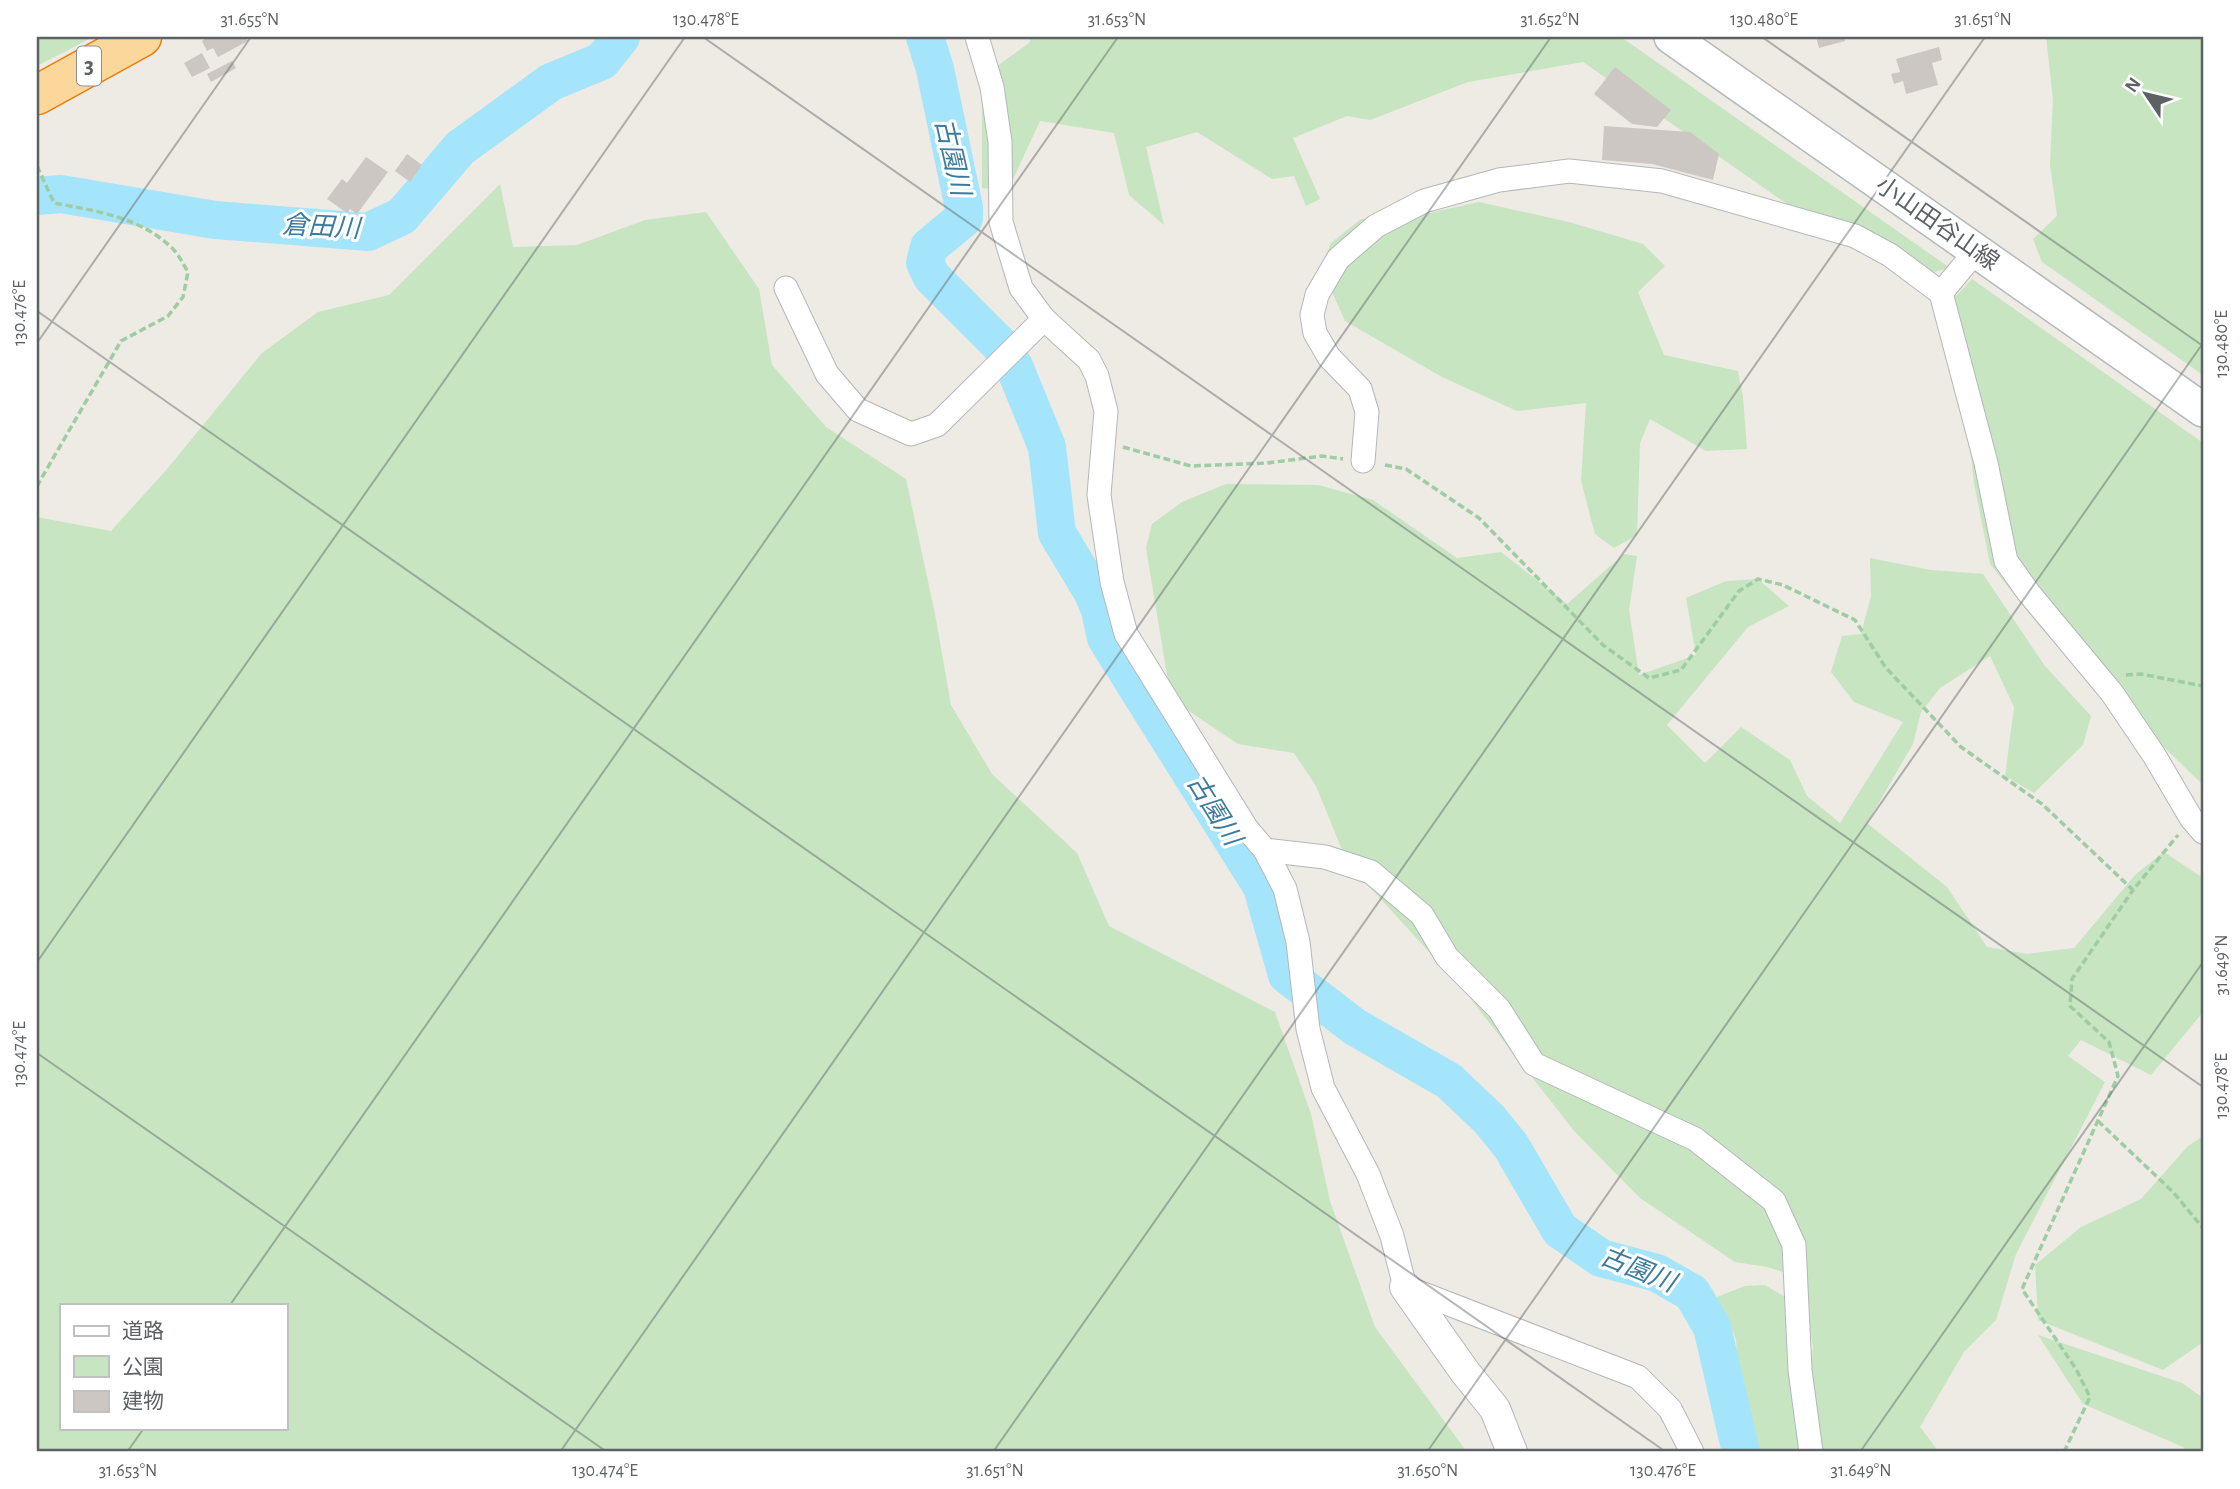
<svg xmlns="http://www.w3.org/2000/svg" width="2240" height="1489" viewBox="0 0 2240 1489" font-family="'Alegreya Sans','Noto Sans JP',sans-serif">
	<rect width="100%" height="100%" fill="#eeeae4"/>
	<g fill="#c7e5c1" fill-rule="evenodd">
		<polygon points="37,37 93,37 37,66"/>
		<polygon points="1032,37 1621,37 1950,268 1933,272 1870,242 1826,231 1583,62 1468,82 1370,120 1347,116 1293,138 1320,199 1306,206 1294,176 1272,179 1197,132 1146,147 1164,225 1129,195 1114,133 1040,121 1008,190 982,188 982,77 1029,43"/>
		<polygon points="2046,37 2203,37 2203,375 2042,262 2033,239 2057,216 2050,164 2053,99"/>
		<path d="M500,184L513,247L577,245L645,220L706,212L759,289L772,365L826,427L906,479L935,614L951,705L992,774L1077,853L1109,926L1275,1012L1311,1114L1330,1201L1375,1327L1467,1452H37V517L111,531L168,468L262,353L318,312L389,295ZM61,1305H285V1428H61Z"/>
		<polygon points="1479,202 1569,222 1643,244 1665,266 1638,292 1664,355 1738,371 1743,397 1747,449 1706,451 1650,419 1640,443 1637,535 1614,548 1595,534 1581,481 1586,403 1517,411 1442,377 1345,321 1321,267 1331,243 1361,219 1407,218"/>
		<polygon points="1972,279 2203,443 2203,785 2165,748 2118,714 2040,627 1990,564 1974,483 1954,298"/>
		<polygon points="1226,484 1318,485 1373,500 1457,558 1501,552 1567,604 1624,554 1637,556 1629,610 1639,675 1696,655 1686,598 1726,581 1758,579 1789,606 1748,627 1667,725 1705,763 1741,727 1790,760 1807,796 1840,823 1903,722 1854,702 1831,672 1842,636 1861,634 1871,596 1870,558 1931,570 1983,574 2045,666 2091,716 2083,745 2034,793 2005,776 2014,707 1990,656 1940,688 1921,712 1913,744 1867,823 1947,887 1987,947 2027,954 2074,948 2136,874 2164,852 2203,878 2203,1012 2151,1075 2081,1040 2068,1056 2105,1082 2016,1254 1996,1320 1964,1352 1920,1427 1939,1452 1815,1452 1807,1417 1813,1347 1802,1278 1767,1267 1735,1262 1640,1198 1575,1132 1462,988 1347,862 1316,786 1294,753 1238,744 1171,699 1146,548 1152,524 1182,502"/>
		<polygon points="2203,1136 2203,1342 2163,1370 2038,1320 2035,1265 2081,1227 2141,1199 2188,1146"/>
		<polygon points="1765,1285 1792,1301 1792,1378 1800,1452 1744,1452 1736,1340 1726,1314 1709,1300 1745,1286"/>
		<polygon points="2038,1335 2182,1383 2203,1398 2203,1452 2188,1452 2183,1447 2083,1404"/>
	</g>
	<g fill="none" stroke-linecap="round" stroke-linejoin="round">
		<g stroke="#a5e5fc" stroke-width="38">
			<polyline points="925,37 935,69 964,208 964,218 929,247 925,263 932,277 999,344 1014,366 1047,447 1057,533 1093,593 1100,610 1106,638 1262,887 1287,975 1355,1027 1449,1081 1489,1119 1511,1146 1560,1230 1601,1258 1657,1273 1692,1293 1712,1327 1741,1452"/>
			<polyline points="37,196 61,194 215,220 368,232 402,216 460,148 551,82 602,61 621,37"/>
		</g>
	</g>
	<g fill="#ccc7c3">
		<polygon points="207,37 245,37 248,41 218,57 213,48 207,51 202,41"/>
		<polygon points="1816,37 1844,37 1845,41 1819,48"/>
		<polygon points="1939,47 1942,60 1932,63 1938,85 1906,94 1903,81 1894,84 1891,74 1900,72 1896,59"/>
		<polygon points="202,53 210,68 192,77 184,63"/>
		<polygon points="232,61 236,68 211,82 207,74"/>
		<polygon points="1615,67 1671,110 1657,127 1632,124 1594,94"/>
		<polygon points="1604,126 1690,132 1719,154 1713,180 1652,164 1602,160"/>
		<polygon points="407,154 422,165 410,182 395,171"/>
		<polygon points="366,157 388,172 357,214 350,209 347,213 327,199 342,179 347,183"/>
	</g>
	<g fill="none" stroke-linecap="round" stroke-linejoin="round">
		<g stroke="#b4b7ba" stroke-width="25">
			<g id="minor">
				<polyline points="977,37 992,87 1000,142 1001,222 1021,288 1044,319 1089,360 1097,376 1106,411 1099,495 1112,582 1126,634 1247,829 1265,850 1285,889 1298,942 1308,1029 1323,1088 1368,1174 1392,1236 1405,1287 1638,1377 1670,1409 1692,1452"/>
				<polyline points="786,288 827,374 858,410 911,434 937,425 1044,319"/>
				<polyline points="1941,293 1986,463 2006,561 2028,592 2112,693 2154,755 2191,818 2203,832"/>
				<polyline points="1363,461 1367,412 1360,389 1329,357 1315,333 1312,315 1317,295 1338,259 1376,226 1424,201 1499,180 1569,171 1662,181 1855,236 1890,255 1941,293 1976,251"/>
				<polyline points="1265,850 1325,857 1371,872 1422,915 1447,957 1499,1009 1534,1064 1695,1139 1774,1201 1794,1245 1800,1370 1811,1452"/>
			</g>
		</g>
		<g stroke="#b4b7ba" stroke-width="32">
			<polyline id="tertiary" points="1405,1287 1465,1372 1495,1409 1512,1452"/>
		</g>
		<g stroke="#b3b8bb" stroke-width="36">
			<polyline id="secondary" points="1671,37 2203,410"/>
		</g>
		<g stroke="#ea7e07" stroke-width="41">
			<polyline id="trunk" points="37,95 142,37"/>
		</g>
		<g stroke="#9ecda3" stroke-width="3.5" stroke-dasharray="7 3.5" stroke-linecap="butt">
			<path d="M37,166L54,203C96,211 141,217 173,249C179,255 183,264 188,272L183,297L168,316L121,341L37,486"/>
			<polyline points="1123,447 1191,466 1267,463 1322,456 1343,459"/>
			<polyline points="1385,465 1406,469 1479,518 1603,645 1649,678 1681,670 1739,591 1758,579 1783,585 1855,620 1886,668 1961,747 2042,804 2133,890 2178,835"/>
			<polyline points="2126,675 2141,674 2203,686"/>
			<polyline points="2098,1121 2173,1192 2203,1228"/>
			<polyline points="2064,1452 2090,1397 2076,1369 2022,1289 2118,1076 2109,1042 2070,1006 2072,979 2133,890"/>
		</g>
		<use href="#minor" stroke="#fff" stroke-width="23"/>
		<use href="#tertiary" stroke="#fff" stroke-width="30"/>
		<use href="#secondary" stroke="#fff" stroke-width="33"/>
		<use href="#trunk" stroke="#fbd79c" stroke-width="38"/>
	</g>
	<path fill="none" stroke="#5c6164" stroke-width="2" stroke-opacity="0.45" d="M703,37L2203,1087M1762,37L2203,346M37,311L1666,1452M37,343L251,37M37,962L685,37M37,1053L607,1452M230,1305L1118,37M127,1452L144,1428M560,1452L1551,37M993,1452L1985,37M1427,1452L2203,343M1860,1452L2203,962"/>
	<g text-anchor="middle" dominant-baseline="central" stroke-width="6" stroke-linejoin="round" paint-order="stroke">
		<rect fill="#fff" stroke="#8d9092" stroke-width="2" x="77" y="46.5" width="24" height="39" rx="5"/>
		<g font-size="23" font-weight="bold" fill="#5c6164">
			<text x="89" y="66">3</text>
		</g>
		<g font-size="24" fill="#5c6164" stroke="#fff">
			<text transform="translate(1937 224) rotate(35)">小山田谷山線</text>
		</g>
		<g font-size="26" font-style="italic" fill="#3d7b9c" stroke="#fff">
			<text transform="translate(952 157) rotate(77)">古園川</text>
			<text transform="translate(321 227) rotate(3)">倉田川</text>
			<text transform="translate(1214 810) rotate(58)">古園川</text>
			<text transform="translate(1638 1270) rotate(22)">古園川</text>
		</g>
	</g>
	<rect width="2240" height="1489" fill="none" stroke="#ffffff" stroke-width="77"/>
	<rect x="60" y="1304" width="228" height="126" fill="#ffffff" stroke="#bec0c1" stroke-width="2"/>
	<rect x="74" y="1326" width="35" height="10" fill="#ffffff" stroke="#bec0c1" stroke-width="2"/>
	<text x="122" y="1338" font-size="21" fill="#5c6164">道路</text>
	<rect x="74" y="1356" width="35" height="21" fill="#c7e5c1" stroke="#bec0c1" stroke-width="2"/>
	<text x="122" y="1374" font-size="21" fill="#5c6164">公園</text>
	<rect x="74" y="1391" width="35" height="21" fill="#ccc7c3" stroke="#bec0c1" stroke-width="2"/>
	<text x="122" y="1408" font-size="21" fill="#5c6164">建物</text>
	<g transform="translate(2146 94) rotate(305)" stroke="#ffffff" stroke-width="5" paint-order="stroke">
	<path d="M0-5L12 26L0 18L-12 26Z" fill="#5c6164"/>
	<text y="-10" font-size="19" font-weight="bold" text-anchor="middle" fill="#5c6164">N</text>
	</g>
	<rect x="38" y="38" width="2164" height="1412" fill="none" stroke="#5c6164" stroke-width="2.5"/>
	<g font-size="18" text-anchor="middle" fill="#5c6164">
		<text x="250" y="25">31.655°N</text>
		<text x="706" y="25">130.478°E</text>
		<text x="1117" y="25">31.653°N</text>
		<text x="1550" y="25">31.652°N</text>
		<text x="1764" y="25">130.480°E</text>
		<text x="1983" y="25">31.651°N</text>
		<text transform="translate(19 313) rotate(-90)" y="6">130.476°E</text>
		<text transform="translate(2221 344) rotate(-90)" y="6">130.480°E</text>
		<text transform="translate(2221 965) rotate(-90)" y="6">31.649°N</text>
		<text transform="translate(19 1054) rotate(-90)" y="6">130.474°E</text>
		<text transform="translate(2221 1086) rotate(-90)" y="6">130.478°E</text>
		<text x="128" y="1476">31.653°N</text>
		<text x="605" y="1476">130.474°E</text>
		<text x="995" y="1476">31.651°N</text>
		<text x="1428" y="1476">31.650°N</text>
		<text x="1663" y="1476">130.476°E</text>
		<text x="1861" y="1476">31.649°N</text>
	</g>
</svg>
